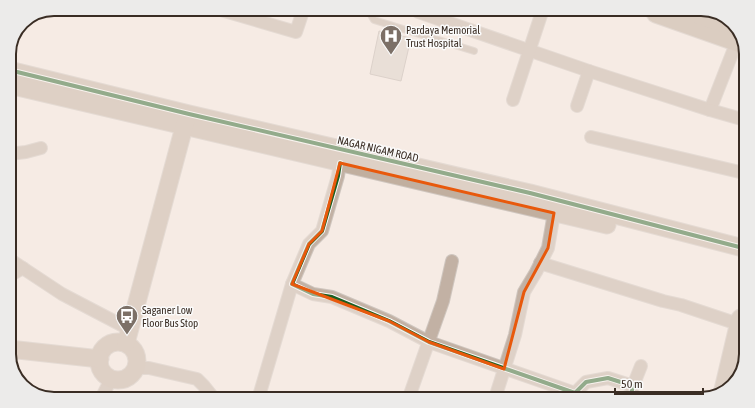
<svg xmlns="http://www.w3.org/2000/svg" width="755" height="408" viewBox="0 0 755 408" font-family="'Asap Condensed',sans-serif">
	<rect width="100%" height="100%" fill="#f6ebe4"/>
	<polygon fill="#dad0c8" stroke="#bcb2ab" points="379,31 411,38 401,81 370,74"/>
	<g fill="none" stroke-linecap="round" stroke-linejoin="round">
		<g stroke="#cfc6bf" stroke-width="8">
			<polyline id="lane" points="372,11 371,15 374,20 474,51"/>
		</g>
		<g stroke="#cfc6bf" stroke-width="14">
			<g id="street">
				<polyline points="221,10 296,32 303,11"/>
				<polyline points="418,12 589,71 710,110 737,41"/>
				<polyline points="513,100 542,12"/>
				<polyline points="577,106 589,71"/>
				<polyline points="710,110 745,120"/>
				<polyline points="591,137 744,173"/>
				<polyline points="9,154 26,152 41,148"/>
				<polyline points="340,163 338,176 322,231 309,244 292,284 313,294 332,297 389,321 429,342 575,393 586,382 608,378 633,386 630,398"/>
				<polyline points="9,259 62,294 129,329"/>
				<polyline points="540,263 663,301 681,305 741,325"/>
				<polyline points="9,276 23,268"/>
				<polyline points="136,368 149,368 197,379 204,386 212,396"/>
				<polyline points="633,386 641,366"/>
				<polyline points="103,395 111,379"/>
				<polyline points="259,396 292,284"/>
				<polyline points="409,397 443,301 452,261"/>
				<polyline points="495,398 515,335 524,292 536,272 548,248 554,213"/>
			</g>
		</g>
		<g stroke="#cfc6bf" stroke-width="19">
			<g id="secondary">
				<polyline points="9,70 189,114 530,193 743,248"/>
				<polyline points="9,85 607,225"/>
				<circle cx="118" cy="361" r="19"/>
				<polyline points="126,343 184,127 188,116"/>
				<polyline points="9,349 100,359"/>
			</g>
		</g>
		<g stroke="#cfc6bf" stroke-width="21">
			<g id="primary">
				<polyline points="656,13 744,44"/>
				<polyline points="698,14 735,26"/>
			</g>
		</g>
		<g stroke="#cfc6bf" stroke-width="24">
			<polyline id="highway" points="725,392 742,320"/>
		</g>
		<use href="#lane" stroke="#c2b1a4" stroke-width="6"/>
		<use href="#street" stroke="#c2b1a4" stroke-width="12"/>
		<use href="#secondary" stroke="#c1af9f" stroke-width="17"/>
		<use href="#primary" stroke="#baa898" stroke-width="19"/>
		<use href="#highway" stroke="#bfafa1" stroke-width="22"/>
		<g stroke="#fbfbfb" stroke-width="6">
			<g id="cycleway">
				<polyline points="9,70 189,114 530,193 743,248"/>
				<polyline points="340,163 338,176 322,231 309,244 292,284 313,294 332,297 389,321 429,342 575,393 586,382 608,378 633,386 630,398"/>
			</g>
		</g>
		<use href="#cycleway" stroke="#1b5e20" stroke-width="4"/>
	</g>
	<path d="M0 0H755V408H0ZM340,163L554,213L548,248L524,292L504,369L429,342L389,321L292,284L309,244L322,231Z" fill="#f6ebe4" fill-opacity=".55" fill-rule="evenodd"/>
	<path fill="none" stroke="#e8590c" stroke-width="3" stroke-linejoin="round" d="M340,163L554,213L548,248L524,292L504,369L429,342L389,321L292,284L309,244L322,231Z"/>
	<defs>
		<g id="hospital-pin" transform="scale(1.15)"><path d="M0 17L-7.5 6A9.5 9.5 0 1 1 7.5 6Z" fill="#7c7067" stroke="#fbfbfb"/><path d="M-5-5h3v3.5h4V-5h3V5h-3V1.5h-4V5h-3Z" fill="#fff"/></g>
		<g id="bus-pin" transform="scale(1.15)"><path d="M0 17L-7.5 6A9.5 9.5 0 1 1 7.5 6Z" fill="#7c7067" stroke="#fbfbfb"/><path d="M-5-6H5V4H4V6H2V4H-2V6H-4V4H-5ZM-3.5-4V0h7V-4ZM-3.5 1.2v1.5H-2V1.2ZM2 1.2v1.5H3.5V1.2Z" fill="#fff"/></g>
	</defs>
	<g fill-rule="evenodd">
		<use href="#hospital-pin" x="391" y="36"/>
		<use href="#bus-pin" x="127" y="316"/>
	</g>
	<g text-anchor="middle" dominant-baseline="central" stroke-width="3" stroke-linejoin="round" paint-order="stroke">
		<g font-size="11" fill="#3a2d24" stroke="#fbfbfb" text-anchor="start">
			<text x="406" y="30">Pardaya Memorial<tspan x="406" dy="13">Trust Hospital</tspan></text>
			<text x="142" y="310">Saganer Low<tspan x="142" dy="13">Floor Bus Stop</tspan></text>
		</g>
		<g font-size="11" fill="#3a2d24" stroke="#fbfbfb">
			<text transform="translate(378 149) rotate(13)">NAGAR NIGAM ROAD</text>
		</g>
	</g>
	<path d="M0 0H755V408H0ZM54 16H701A38 38 0 0 1 739 54V354A38 38 0 0 1 701 392H54A38 38 0 0 1 16 354V54A38 38 0 0 1 54 16Z" fill="#ecebea" fill-rule="evenodd"/>
	<path fill="none" stroke="#3a2d24" stroke-width="2" d="M54 16H701A38 38 0 0 1 739 54V354A38 38 0 0 1 701 392H54A38 38 0 0 1 16 354V54A38 38 0 0 1 54 16Z"/>
	<path d="M615 388v6h88v-6" fill="none" stroke="#3a2d24" stroke-width="2"/>
	<text x="621" y="388" font-size="12" fill="#3a2d24" stroke="#fbfbfb" stroke-width="3" paint-order="stroke">50 m</text>
</svg>
